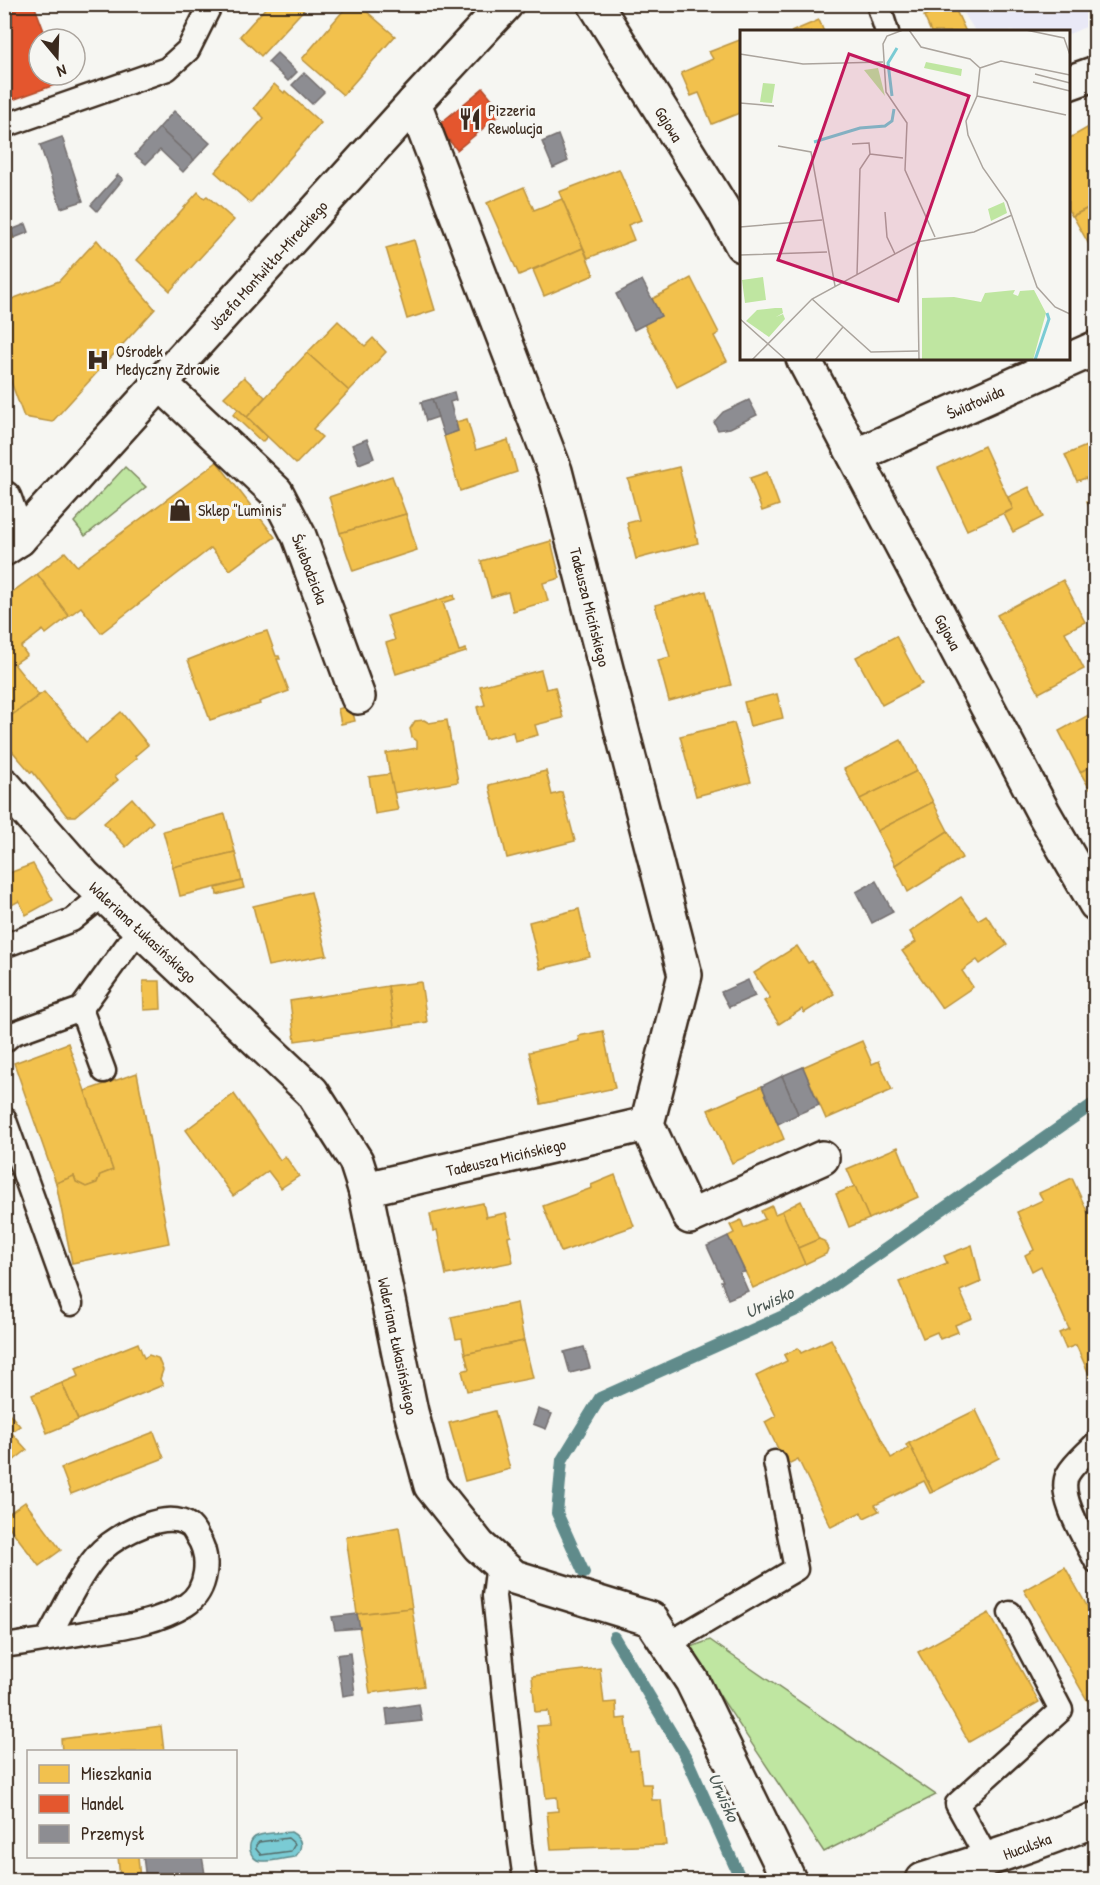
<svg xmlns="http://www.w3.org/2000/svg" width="1100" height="1885" viewBox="0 0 1100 1885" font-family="'Patrick Hand',sans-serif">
	<rect width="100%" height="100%" fill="#f6f6f2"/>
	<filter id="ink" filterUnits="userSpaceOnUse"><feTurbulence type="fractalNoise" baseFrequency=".0167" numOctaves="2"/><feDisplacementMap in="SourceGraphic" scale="12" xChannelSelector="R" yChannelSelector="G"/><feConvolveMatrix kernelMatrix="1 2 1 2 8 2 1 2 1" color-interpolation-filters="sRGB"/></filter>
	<g filter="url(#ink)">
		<polygon fill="#e9e9f6" points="959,5 1095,5 1095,23 1069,34 1068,32 975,31"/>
		<g fill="#bfe6a1" stroke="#7d8860" stroke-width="1.5">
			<polygon points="125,467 146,487 85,536 74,522"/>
			<polygon points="710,1640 730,1654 936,1795 824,1852 688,1648"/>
		</g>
		<path fill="#7acbd4" stroke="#618b8b" stroke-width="1.5" d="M291,1832C302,1838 304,1847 295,1857C284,1858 271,1862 261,1861C249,1860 245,1841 257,1836C266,1832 280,1833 291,1832Z"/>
		<g fill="#f2c14e" stroke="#bb9440" stroke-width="1.5">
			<polygon points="269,4 309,4 261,56 240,36"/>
			<polygon points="349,4 358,4 395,36 343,95 302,59"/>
			<polygon points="949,4 953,4 966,32 931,32 924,16"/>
			<polygon points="819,20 824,32 791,32"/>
			<polygon points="742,39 742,112 712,124 699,93 691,96 681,73 713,59 709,52"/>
			<polygon points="274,84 284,93 285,91 321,123 250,203 215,172 264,118 254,108"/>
			<polygon points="1094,124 1096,204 1072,216 1068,210 1068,139"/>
			<polygon points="619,169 641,220 628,225 634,240 588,258 559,192"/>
			<polygon points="524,187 534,210 562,199 583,248 519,275 487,203"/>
			<polygon points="198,192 204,198 207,196 234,220 170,291 137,260"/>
			<polygon points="1096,204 1096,257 1073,216"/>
			<polygon points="4,213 14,238 4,241"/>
			<polygon points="97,240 155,309 52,422 24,417 4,363 4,302 59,281"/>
			<polygon points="414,240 435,310 407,319 386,248"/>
			<polygon points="583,248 594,275 544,296 533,270"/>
			<polygon points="691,278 719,333 714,336 727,361 677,387 644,324 661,316 652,299"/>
			<polygon points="338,321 365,346 373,338 386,352 349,391 307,353"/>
			<polygon points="307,353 349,391 313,429 322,437 296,464 247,417"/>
			<polygon points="244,377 265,397 247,417 224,397"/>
			<polygon points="238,409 267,437 262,442 233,415"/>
			<polygon points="467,419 476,450 508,440 517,472 460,491 444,436 458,431 456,422"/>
			<polygon points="1096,442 1096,519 1087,502 1095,498 1086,478 1077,481 1065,455"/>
			<polygon points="984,446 1013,509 967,530 938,468"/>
			<polygon points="217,462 275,537 230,570 211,548 101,633 81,607 69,616 37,574 65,552 77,566"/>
			<polygon points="679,467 698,543 636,559 627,523 639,520 628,479"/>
			<polygon points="767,472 779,505 762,511 750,478"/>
			<polygon points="392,476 406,514 340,533 329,497"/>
			<polygon points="1029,487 1043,517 1013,532 1004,514 1013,509 1008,497"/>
			<polygon points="406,514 417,550 353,571 340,533"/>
			<polygon points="551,541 560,578 543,583 548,601 513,611 508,592 491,597 481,561"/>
			<polygon points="37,574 69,616 46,634 43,630 21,647 27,655 14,664 39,695 4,721 4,598"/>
			<polygon points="1063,580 1085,622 1065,632 1084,669 1039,693 997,615"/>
			<polygon points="706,591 731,685 669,701 658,660 670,657 655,605"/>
			<polygon points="454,595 455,599 443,603 459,651 466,649 466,652 396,674 386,643 395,640 387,616"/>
			<polygon points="267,631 276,656 279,656 280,659 277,659 289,691 259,702 260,704 210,720 188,660 246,637"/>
			<polygon points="896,636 922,684 882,705 856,657"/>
			<polygon points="541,670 546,689 555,687 563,718 535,725 538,735 515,741 513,732 485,739 477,707 485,705 480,686"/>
			<polygon points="44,692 86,742 121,712 148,745 135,756 137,758 115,776 118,780 75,816 67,816 32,771 31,773 7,745 4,739 4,721"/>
			<polygon points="777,694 783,718 750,726 744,702"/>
			<polygon points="351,705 355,721 341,724 338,709"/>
			<polygon points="1096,711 1096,764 1080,772 1059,731"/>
			<polygon points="424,720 429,723 447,720 458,782 393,793 386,753 417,748 417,741 412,737 410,729 415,721"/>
			<polygon points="734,723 751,782 696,796 680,736"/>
			<polygon points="901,740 917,771 860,799 844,769"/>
			<polygon points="1096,764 1096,786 1090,789 1080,772"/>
			<polygon points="546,771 552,795 562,792 575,841 507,858 489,785"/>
			<polygon points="917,771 933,802 877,831 860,799"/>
			<polygon points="390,774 398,810 375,814 369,777"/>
			<polygon points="132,798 153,822 126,847 104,823"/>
			<polygon points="933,802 948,831 895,865 877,831"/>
			<polygon points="225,814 235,852 173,867 163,831"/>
			<polygon points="948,831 962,858 908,892 895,865"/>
			<polygon points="235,852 242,881 180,896 173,867"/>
			<polygon points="33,864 53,900 26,915 19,901 4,909 4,875"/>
			<polygon points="242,881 244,888 217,895 216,888"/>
			<polygon points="311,892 327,955 268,966 253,906"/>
			<polygon points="961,897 978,920 986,915 1007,945 980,964 977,960 962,971 973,987 942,1008 902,951 916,942 910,932"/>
			<polygon points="579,909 590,957 540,969 529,922"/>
			<polygon points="797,946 808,963 812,961 834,994 804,1013 802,1009 779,1024 764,1001 770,998 754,973"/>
			<polygon points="143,981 160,981 161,1009 144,1010"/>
			<polygon points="421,982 427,1022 394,1027 388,986"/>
			<polygon points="388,986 394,1027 295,1041 290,1001"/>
			<polygon points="603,1031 615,1088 541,1104 529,1052 579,1041 578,1036"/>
			<polygon points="862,1041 872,1064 879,1061 892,1090 826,1119 803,1067"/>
			<polygon points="68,1043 113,1170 100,1175 97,1183 86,1187 76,1182 74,1176 56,1183 14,1063"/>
			<polygon points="137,1073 169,1243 72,1263 56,1183 74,1176 76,1182 86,1187 97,1183 100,1175 113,1170 85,1091"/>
			<polygon points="762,1086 784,1139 732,1163 708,1110"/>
			<polygon points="234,1094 280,1160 285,1156 299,1176 281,1188 268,1171 233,1196 186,1130"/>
			<polygon points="898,1147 918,1197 869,1219 847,1169"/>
			<polygon points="615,1175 634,1226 561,1252 543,1206 592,1188 591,1185"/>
			<polygon points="1072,1178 1088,1213 1096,1209 1096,1382 1093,1383 1076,1345 1066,1349 1059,1333 1069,1329 1041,1266 1032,1271 1025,1255 1034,1250 1017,1212 1043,1200 1039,1193"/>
			<polygon points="855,1186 869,1219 849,1227 836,1194"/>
			<polygon points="801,1201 819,1239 798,1248 782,1211"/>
			<polygon points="483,1203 486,1217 506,1213 511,1236 508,1237 513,1262 446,1275 437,1230 433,1231 430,1214"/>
			<polygon points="772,1206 775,1214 782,1211 805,1264 753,1288 728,1236 734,1233 730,1225 741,1220 744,1228 765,1219 761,1211"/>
			<polygon points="819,1239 824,1241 828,1249 826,1254 805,1264 798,1248"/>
			<polygon points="972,1245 981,1282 960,1291 972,1318 955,1325 958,1332 940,1339 937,1332 923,1338 899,1282 947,1263 944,1256"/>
			<polygon points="517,1303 524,1341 465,1354 462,1338 456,1339 451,1317"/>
			<polygon points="831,1339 891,1458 908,1449 906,1445 909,1443 933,1492 930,1493 924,1481 875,1505 879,1511 864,1518 861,1512 831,1527 798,1459 786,1465 765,1422 776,1416 756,1376 787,1361 784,1355 798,1348 801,1353"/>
			<polygon points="524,1341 533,1378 467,1391 462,1371 469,1369 465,1354"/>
			<polygon points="138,1343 144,1358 149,1355 158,1358 163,1370 160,1379 163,1385 78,1420 62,1383 79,1376 76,1368"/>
			<polygon points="62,1383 78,1420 47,1433 32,1395"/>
			<polygon points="4,1407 20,1426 11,1432 27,1450 4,1468"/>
			<polygon points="976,1410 999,1458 933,1492 909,1443"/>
			<polygon points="495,1411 510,1469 465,1481 449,1423"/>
			<polygon points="154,1432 164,1458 71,1494 61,1468"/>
			<polygon points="25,1502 61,1550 39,1566 4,1520 4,1517"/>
			<polygon points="399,1527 412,1608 357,1614 346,1537"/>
			<polygon points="1065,1567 1096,1622 1096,1711 1094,1712 1024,1590"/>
			<polygon points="412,1608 424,1686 370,1693 357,1614"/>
			<polygon points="989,1613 1039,1702 969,1742 918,1652"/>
			<polygon points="600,1668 604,1703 616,1702 617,1719 626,1718 630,1752 638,1751 642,1784 651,1784 652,1800 661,1800 666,1845 551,1849 547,1812 558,1811 557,1797 546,1798 537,1726 550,1725 548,1711 535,1712 532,1676"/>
			<polygon points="161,1726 164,1752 62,1752 61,1739"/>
			<polygon points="118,1856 138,1856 140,1880 120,1880"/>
		</g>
		<g fill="#e4572e" stroke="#b14a29" stroke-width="1.5">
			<polygon points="4,4 42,4 35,7 47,39 39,39 39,75 60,75 63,82 4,103"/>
			<polygon points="483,88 503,112 457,150 437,126"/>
		</g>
		<g fill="#8d8d92" stroke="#746f6f" stroke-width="1.5">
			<polygon points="277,53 297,72 288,81 268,62"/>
			<polygon points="304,73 324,92 312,104 292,85"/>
			<polygon points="174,111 210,143 194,160 159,128"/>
			<polygon points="159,128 194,160 183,172 160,150 146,164 135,155"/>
			<polygon points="558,135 568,161 553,168 542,142"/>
			<polygon points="62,137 83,201 61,208 40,145"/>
			<polygon points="118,175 123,179 97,211 91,205"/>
			<polygon points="26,224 29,232 14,238 11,230"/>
			<polygon points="642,280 661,316 634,330 616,294"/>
			<polygon points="454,392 456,400 450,402 458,431 444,436 432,399"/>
			<polygon points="432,399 438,417 426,421 421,402"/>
			<polygon points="749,400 757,415 730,428 718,430 714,422 723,412"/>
			<polygon points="367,439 374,458 359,464 352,445"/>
			<polygon points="876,881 893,912 872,923 856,892"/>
			<polygon points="748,980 755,996 729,1007 721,992"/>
			<polygon points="803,1067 819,1105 798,1114 782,1076"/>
			<polygon points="782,1076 798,1114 778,1124 762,1086"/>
			<polygon points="728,1236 745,1272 740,1273 748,1291 728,1299 721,1281 723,1281 707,1246"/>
			<polygon points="584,1347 590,1368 570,1373 564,1352"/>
			<polygon points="538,1409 552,1414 546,1429 533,1424"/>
			<polygon points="357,1614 360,1628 335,1630 332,1617"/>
			<polygon points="350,1653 355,1694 343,1696 337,1655"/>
			<polygon points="419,1704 422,1721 388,1725 386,1709"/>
			<polygon points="143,1856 202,1856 206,1880 146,1880"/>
		</g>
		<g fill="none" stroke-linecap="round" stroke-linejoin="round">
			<polygon stroke="#546a67" stroke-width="1.5" points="288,1838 295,1844 291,1851 261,1855 256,1849 256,1845 259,1842"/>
			<g stroke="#618b8b" stroke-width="12">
				<polyline points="584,1573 557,1513 562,1460 600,1398 801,1308 1096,1102"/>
				<polyline points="614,1637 687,1759 741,1880"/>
			</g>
			<g stroke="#3b2a1e" stroke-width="27">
				<g id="service">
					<polyline points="878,4 887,32"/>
					<polyline points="4,126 167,69 188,50 211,4"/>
					<polyline points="4,946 72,920 103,895"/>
					<polyline points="81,1009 104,1071"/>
					<polyline points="4,1041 12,1034 81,1009 139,929"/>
					<polyline points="4,1118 71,1304"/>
					<path d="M1096,1443C1087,1453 1074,1463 1068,1474C1056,1495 1086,1541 1096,1561"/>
					<polyline points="498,1563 494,1596 520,1844 525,1880"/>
					<polyline points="668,1644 796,1569 775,1462"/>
					<path d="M4,1646C33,1642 62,1637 90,1632C123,1627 157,1623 186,1605C208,1591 211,1556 197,1536C195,1532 192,1527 189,1525C166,1509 120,1534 102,1550C81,1570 62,1614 47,1639"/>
					<polyline points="988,1860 957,1804 1061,1710 1010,1613"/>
				</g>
			</g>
			<g stroke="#3b2a1e" stroke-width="38">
				<g id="minor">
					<polyline points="595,4 722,208 742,245"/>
					<polyline points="1068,83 1096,73"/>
					<polyline points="414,103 555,471 685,975 647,1124 690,1217 822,1158"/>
					<polyline points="803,358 1043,812 1096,904"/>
					<polyline points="160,383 276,492 299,536 358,697"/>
					<polyline points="855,456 1096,348"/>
					<polyline points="4,498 19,539"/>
					<polyline points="4,549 19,539 414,103 506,4"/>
					<polyline points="4,785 84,876 312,1092 356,1161 365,1189 411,1412 431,1486 479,1546 514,1577 651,1619 692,1681 789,1880"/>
					<polyline points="365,1189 647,1124"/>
					<path d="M923,1880C981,1862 1039,1843 1096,1819"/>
				</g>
			</g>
			<use href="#service" stroke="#f6f6f2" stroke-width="22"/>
			<use href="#minor" stroke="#f6f6f2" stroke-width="33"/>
		</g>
	</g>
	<defs>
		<g id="restaurant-bare" transform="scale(1.8)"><path d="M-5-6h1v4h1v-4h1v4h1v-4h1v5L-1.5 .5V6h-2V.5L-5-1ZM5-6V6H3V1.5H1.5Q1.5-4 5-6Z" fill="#3b2a1e" stroke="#f6f6f2" stroke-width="2.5" paint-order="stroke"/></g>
		<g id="hospital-bare" transform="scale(1.8)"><path d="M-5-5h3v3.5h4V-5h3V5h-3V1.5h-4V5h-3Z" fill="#3b2a1e" stroke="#f6f6f2" stroke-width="2.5" paint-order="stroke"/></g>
		<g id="shop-bare" transform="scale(1.8)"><path d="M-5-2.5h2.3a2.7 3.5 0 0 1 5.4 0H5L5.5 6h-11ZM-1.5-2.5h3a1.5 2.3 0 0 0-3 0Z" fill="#3b2a1e" stroke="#f6f6f2" stroke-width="2.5" paint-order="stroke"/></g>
	</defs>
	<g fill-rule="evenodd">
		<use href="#restaurant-bare" x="470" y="119"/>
		<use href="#hospital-bare" x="98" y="360"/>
		<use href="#shop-bare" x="180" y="510"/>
	</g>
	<g text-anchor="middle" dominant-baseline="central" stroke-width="6" stroke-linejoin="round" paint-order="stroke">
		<g font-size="16" fill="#3b2a1e" stroke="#f6f6f2" text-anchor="start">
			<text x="488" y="110">Pizzeria<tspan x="488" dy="18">Rewolucja</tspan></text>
			<text x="116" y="351">Ośrodek<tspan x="116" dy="18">Medyczny Zdrowie</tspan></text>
			<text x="198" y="510">Sklep "Luminis"</text>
		</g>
		<g font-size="16" fill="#3b2a1e" stroke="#f6f6f2">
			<text transform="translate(669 124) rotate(58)">Gajowa</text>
			<text transform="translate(268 265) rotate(-48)">Józefa Montwiłła-Mireckiego</text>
			<text transform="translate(975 402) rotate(-24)">Światowida</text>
			<text transform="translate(310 569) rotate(69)">Świebodzicka</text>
			<text transform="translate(590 607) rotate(76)">Tadeusza Micińskiego</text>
			<text transform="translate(948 632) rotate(62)">Gajowa</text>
			<text transform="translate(143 932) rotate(43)">Waleriana Łukasińskiego</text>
			<text transform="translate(506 1157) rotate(-13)">Tadeusza Micińskiego</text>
			<text transform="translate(398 1346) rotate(78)">Waleriana Łukasińskiego</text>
			<text transform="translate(1027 1846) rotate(-20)">Huculska</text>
		</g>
		<g font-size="18" font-style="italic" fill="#4e5a55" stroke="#f6f6f2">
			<text transform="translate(769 1302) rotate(-25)">Urwisko</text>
			<text transform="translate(724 1797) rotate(66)">Urwisko</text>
		</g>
	</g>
	<g transform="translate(740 30)">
		<rect width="330" height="330" fill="#f6f6f2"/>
		<path d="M186,32L222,39L221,46L184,38ZM138,38L145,66L124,40ZM23,53L35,54L32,73L20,72ZM264,172L267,183L251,191L248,179ZM23,247L26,270L5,273L2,250ZM275,260L273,264L278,266L280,261L294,260L306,283L293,330H182V268L214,267L241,272L245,263ZM35,278H42L43,283L36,287L43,284L45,289L29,307L6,291L17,280Z" fill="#bfe6a1"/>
		<path fill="none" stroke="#7acbd4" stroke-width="3" d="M152,66L148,33L157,18M74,112L120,98L145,96L152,91L154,79M295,330L309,289L307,283"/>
		<path fill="none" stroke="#aba49d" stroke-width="1.5" d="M163,0L147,6L143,14L146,62L167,93L165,140L195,207M169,0L181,17L230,29L240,38L237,66L226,91L228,105L243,138L267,172L297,257L315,277L330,284M286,0L324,8L330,25M0,24L63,34L143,32M240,38L261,31L330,45M295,44L330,53M293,52L330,61M237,66L326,85M0,73L34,76M112,114L129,113L130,124L120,139L117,245M38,116L71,122L95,256M130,124L163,128M145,182L147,207L155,224M0,197L82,190M177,212L179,330M0,225L87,222M72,269L131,322L178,321M0,289L46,330M12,330L72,269L177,212L234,202L272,185M75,330L103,297"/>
		<path fill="#c2185b" fill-opacity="0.15" stroke="#c2185b" stroke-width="3" d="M109,24L229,66L158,271L38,230Z"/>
		<rect width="330" height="330" fill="none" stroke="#3b2a1e" stroke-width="3"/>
	</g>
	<rect width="1100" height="1885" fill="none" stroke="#f6f6f2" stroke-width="24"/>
	<rect x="12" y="12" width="1076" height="1861" fill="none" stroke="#3b2a1e" stroke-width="2" filter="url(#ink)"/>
	<rect x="27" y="1750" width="210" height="108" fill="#f6f6f2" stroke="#aba49d" stroke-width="1.5"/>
	<rect x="39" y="1765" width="30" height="18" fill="#f2c14e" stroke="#aba49d" stroke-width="1.5"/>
	<text x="81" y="1780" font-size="18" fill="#3b2a1e">Mieszkania</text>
	<rect x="39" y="1795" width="30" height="18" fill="#e4572e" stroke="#aba49d" stroke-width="1.5"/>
	<text x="81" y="1810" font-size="18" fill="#3b2a1e">Handel</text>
	<rect x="39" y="1825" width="30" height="18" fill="#8d8d92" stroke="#aba49d" stroke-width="1.5"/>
	<text x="81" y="1840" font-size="18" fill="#3b2a1e">Przemysł</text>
	<g transform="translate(57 57) rotate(161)"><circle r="28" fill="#f6f6f2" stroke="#aba49d" stroke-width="1.5"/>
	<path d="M0-4.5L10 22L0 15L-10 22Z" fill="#3b2a1e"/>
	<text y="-9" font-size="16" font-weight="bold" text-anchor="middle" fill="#3b2a1e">N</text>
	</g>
</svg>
